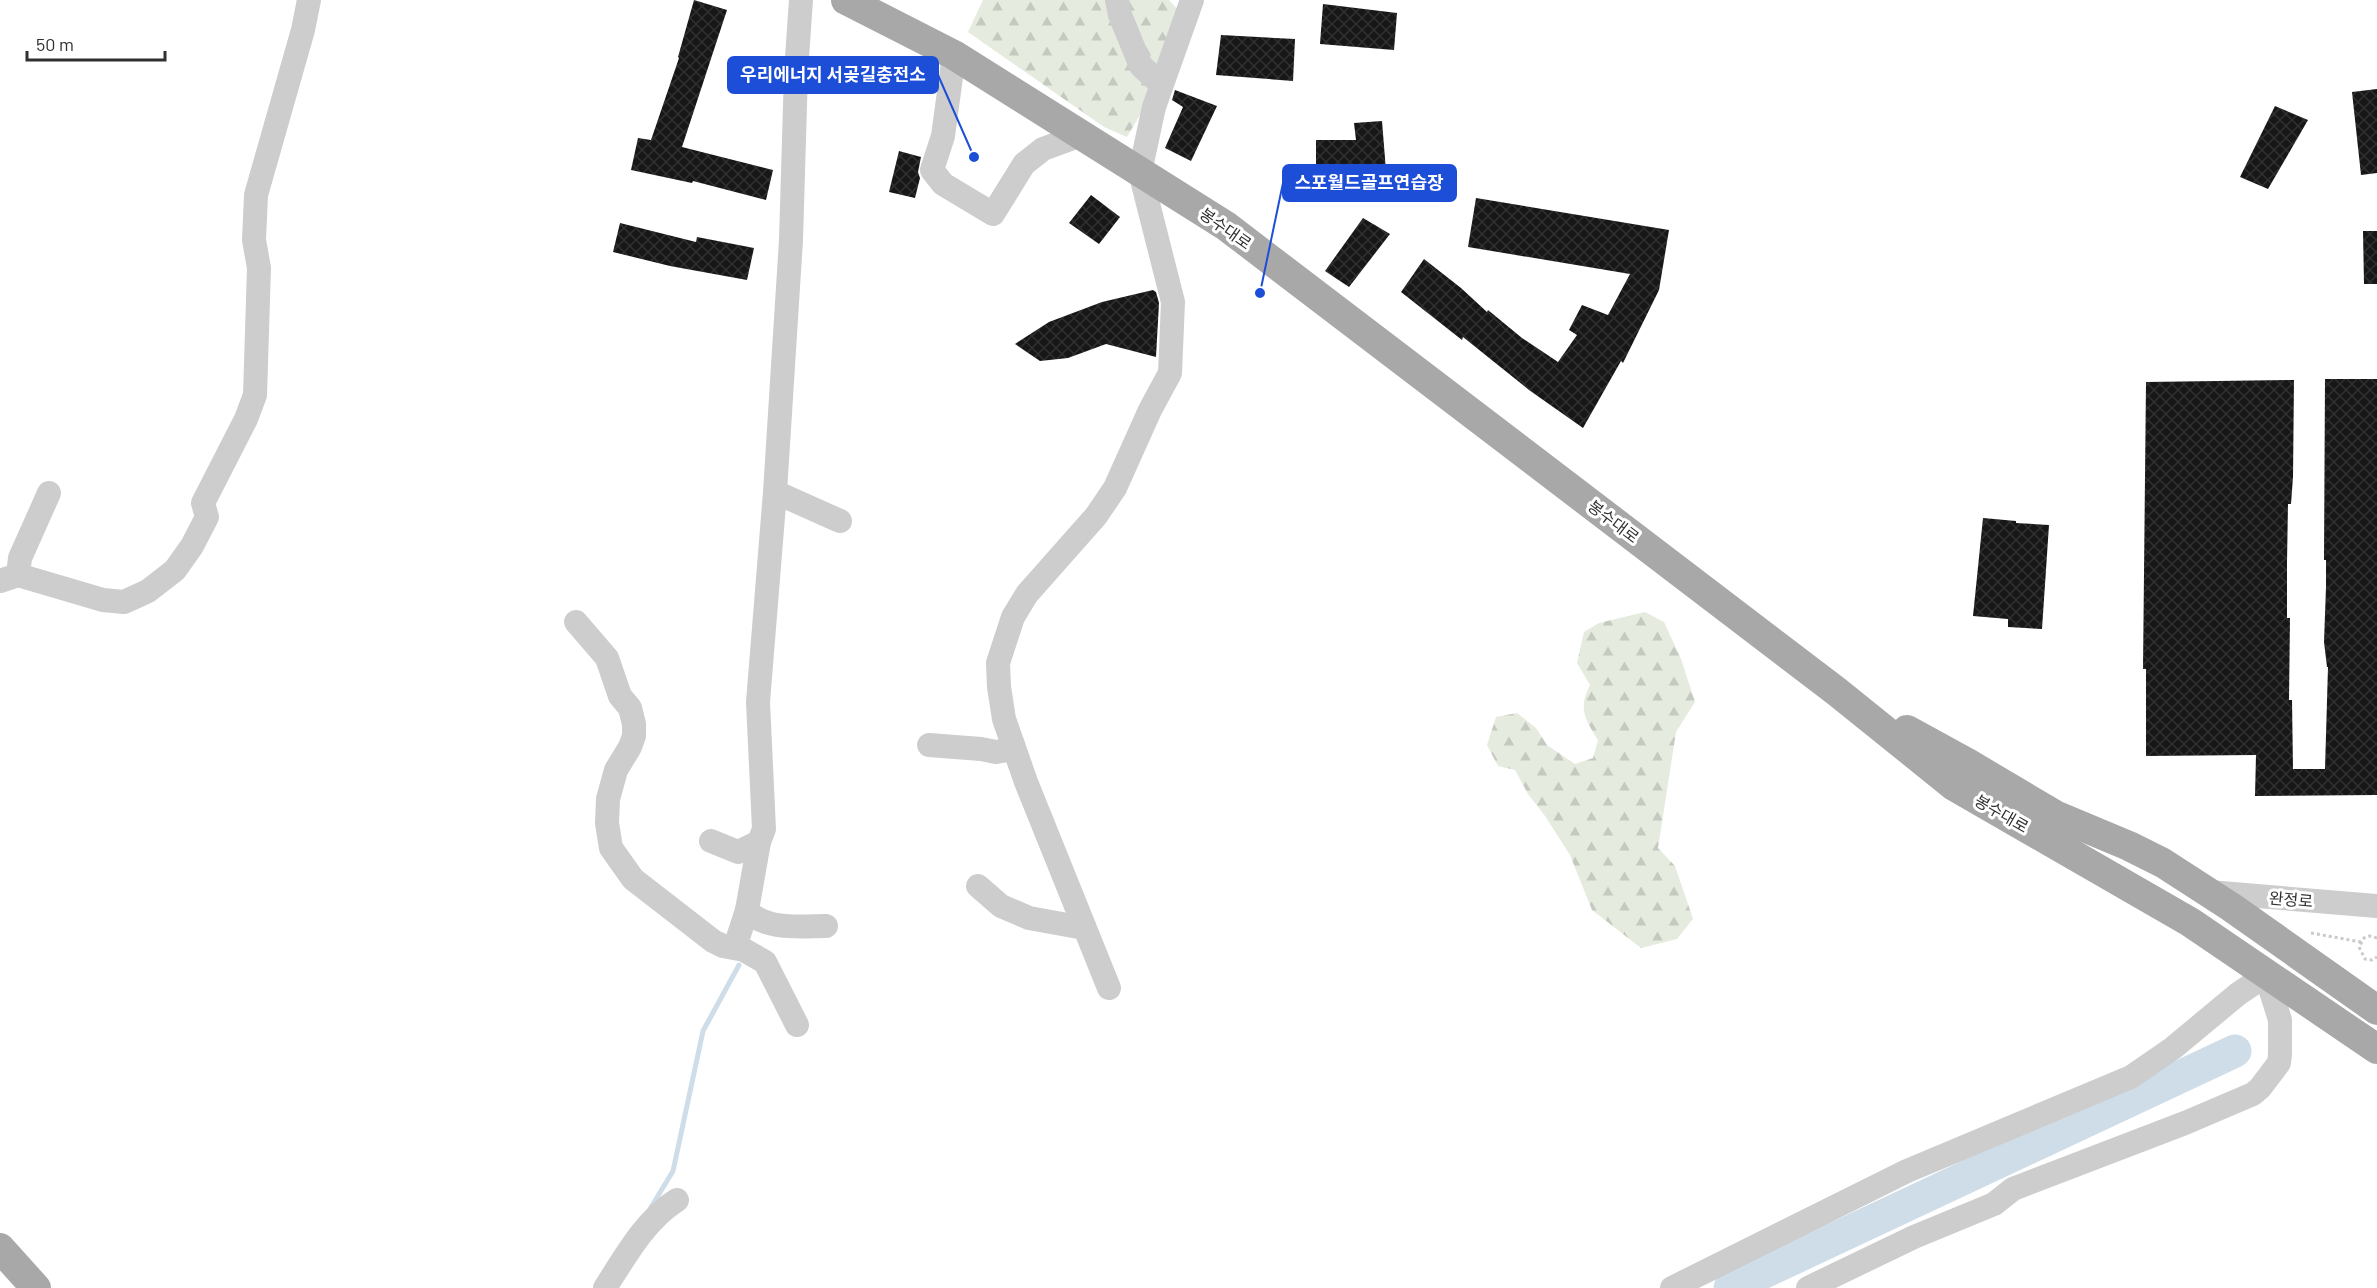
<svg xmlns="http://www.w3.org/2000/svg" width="2377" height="1288" viewBox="0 0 2377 1288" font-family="Barlow,'Noto Sans KR',sans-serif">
	<defs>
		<pattern id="forest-firs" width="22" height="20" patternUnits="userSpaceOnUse" patternTransform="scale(1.5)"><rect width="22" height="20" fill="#e5ebdf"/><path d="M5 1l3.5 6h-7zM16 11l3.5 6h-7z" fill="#c5cac0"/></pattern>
		<pattern id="building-cross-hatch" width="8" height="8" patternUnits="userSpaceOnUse" patternTransform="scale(1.5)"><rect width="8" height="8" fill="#171717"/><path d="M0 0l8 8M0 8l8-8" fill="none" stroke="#303030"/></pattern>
	</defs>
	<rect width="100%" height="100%" fill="#fff"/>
	<g fill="url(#forest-firs)">
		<polygon points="983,0 1169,0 1181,13 1147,103 1127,137 1104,127 968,32"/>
		<path d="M1645,612L1664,622L1681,659L1695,702L1676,732L1658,848L1675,866L1693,919L1677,939L1641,948L1592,910L1570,855L1545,816L1528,794L1515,770L1498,766L1487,745L1496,717L1517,713L1536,728L1547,745L1575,764L1593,758L1598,740C1585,719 1578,709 1590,685L1577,663L1584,632L1599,623Z"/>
	</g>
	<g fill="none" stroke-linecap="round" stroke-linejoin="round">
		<polyline stroke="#cedde8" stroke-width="5" points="650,1209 673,1171 703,1031 739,965"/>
		<polyline stroke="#cedde8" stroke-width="33" points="1730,1288 2235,1051"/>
	</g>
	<g fill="url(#building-cross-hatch)">
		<polygon points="694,0 727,10 682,147 773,170 766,200 693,181 692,183 631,170 638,138 651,140 679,58 678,57"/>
		<polygon points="1323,4 1397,13 1394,50 1320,44"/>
		<polygon points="1221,35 1295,39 1293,81 1216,75"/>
		<polygon points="2377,89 2377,173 2361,175 2352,92"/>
		<polygon points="1175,90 1217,106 1191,161 1165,148 1183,107 1172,100"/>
		<polygon points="2275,106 2308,120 2268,189 2240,177"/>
		<polygon points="1382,121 1387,183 1352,186 1352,199 1316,199 1316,140 1356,140 1354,123"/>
		<polygon points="899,151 921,157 918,172 920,178 915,198 889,192"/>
		<polygon points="1091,195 1120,217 1099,244 1069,223"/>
		<polygon points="1476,198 1669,230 1659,290 1623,363 1621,361 1583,428 1529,390 1463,337 1462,340 1401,292 1424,259 1461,288 1487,312 1488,310 1522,338 1558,362 1577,335 1569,330 1582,305 1608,315 1630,274 1468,247"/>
		<polygon points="1363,218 1390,234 1349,287 1325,271"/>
		<polygon points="620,223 696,242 697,237 754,248 747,280 670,266 613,252"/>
		<polygon points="2363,231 2377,231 2377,284 2364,284"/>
		<polygon points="1153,290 1156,292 1159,303 1156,357 1106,344 1068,358 1040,361 1015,344 1049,322 1102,302"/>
		<polygon points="2325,379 2377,379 2377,795 2255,796 2256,755 2146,756 2146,669 2143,669 2146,382 2294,380 2293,477 2291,504 2288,504 2287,563 2287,618 2290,618 2289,700 2292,700 2293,769 2325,769 2328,667 2327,667 2324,642 2326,587 2326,560 2324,560"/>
		<polygon points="1983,518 2016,521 2016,523 2049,525 2042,629 2008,627 2008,619 1973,616"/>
	</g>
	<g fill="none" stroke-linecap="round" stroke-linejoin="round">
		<g stroke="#cacaca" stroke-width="3" stroke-dasharray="3 3" stroke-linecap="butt">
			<polyline points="2311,933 2361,942"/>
			<polyline points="2377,938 2370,936 2364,938 2359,947 2365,959 2372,960 2377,957"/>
		</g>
		<g stroke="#cdcdcd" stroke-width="24">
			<polyline points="1117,0 1120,15 1141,66 1161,84"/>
			<polyline points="954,55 943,136 932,170 943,184 993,214 1024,164 1043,149 1081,135"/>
			<polyline points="775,492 840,521"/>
			<polyline points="18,575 20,558 49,493"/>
			<polyline points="0,581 18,575 103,600 124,602 148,591 175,570 192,546 207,517 203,503 246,419 255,395 259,268 254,240 256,195 303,30 309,0"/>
			<polyline points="576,622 607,658 620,696 630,708 634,724 634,736 630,747 616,770 608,799 607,823 611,848 633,879 713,941 723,946 744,950 765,962 797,1025"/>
			<polyline points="929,745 981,749 996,752 1008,750 1013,745"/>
			<polyline points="711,841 738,852 759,842 764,829 758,702 775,492 791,240 796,72 801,0"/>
			<polyline points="978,886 1001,906 1029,918 1084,928"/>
			<polyline points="2209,892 2377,906"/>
			<path d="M747,910C765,931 801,926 826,926"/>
			<polyline points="735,947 747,910 759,842"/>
			<polyline points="1109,988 1026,782 1004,719 999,687 998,663 1013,617 1027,594 1096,516 1115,488 1150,410 1170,373 1173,302 1140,172 1154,107 1192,0"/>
			<path d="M605,1288C625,1257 645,1220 677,1200"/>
			<polyline points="1672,1288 1907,1171 2131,1077 2173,1048 2238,994 2266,975 2280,1020 2280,1054 2279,1063 2260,1088 2253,1094 2185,1123 2013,1189 1994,1204 1914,1237 1808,1288"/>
		</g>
		<g stroke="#a8a8a8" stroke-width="30">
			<polyline points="846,0 954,55 1226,226 1836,691 1954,786 2190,922 2377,1049"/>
			<polyline points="1907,730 1969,764 2055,815 2129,846 2163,863 2231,907 2377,1010"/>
			<polyline points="0,1248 36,1288"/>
		</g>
	</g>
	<g text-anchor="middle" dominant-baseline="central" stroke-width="6" stroke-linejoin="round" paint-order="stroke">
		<g font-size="16" fill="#303030" stroke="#fff">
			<text transform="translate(1226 228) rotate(35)">봉수대로</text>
			<text transform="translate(1614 521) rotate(37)">봉수대로</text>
			<text transform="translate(2002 813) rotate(30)">봉수대로</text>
			<text transform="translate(2291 899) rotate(5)">완정로</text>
		</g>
	</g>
	<path fill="none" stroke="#1d4ed8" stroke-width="2" d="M974 157L938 75M1260 293L1283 183"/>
	<g fill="#1d4ed8" stroke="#fff" stroke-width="2">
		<circle cx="974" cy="157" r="6"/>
		<circle cx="1260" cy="293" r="6"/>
	</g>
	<g fill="#1d4ed8" stroke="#1d4ed8" stroke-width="2">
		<rect x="728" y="57" width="210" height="36" rx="6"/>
		<rect x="1283" y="165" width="173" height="36" rx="6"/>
	</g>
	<g font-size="18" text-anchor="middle" font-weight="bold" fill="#fff">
		<text x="833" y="81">우리에너지 서곶길충전소</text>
		<text x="1369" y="189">스포월드골프연습장</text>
	</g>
	<path d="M27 51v9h138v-9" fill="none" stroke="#303030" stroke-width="3"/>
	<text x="36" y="51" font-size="18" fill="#303030" stroke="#ffffff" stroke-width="4.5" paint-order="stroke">50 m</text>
</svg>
